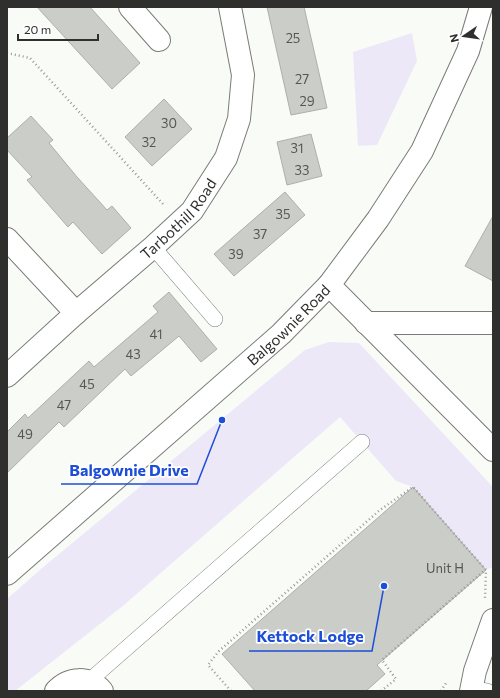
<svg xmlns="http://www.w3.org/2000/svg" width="500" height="698" viewBox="0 0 500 698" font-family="Commissioner,sans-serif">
	<rect width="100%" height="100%" fill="#f9fbf7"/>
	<g fill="#ede8f8">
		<polygon points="412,33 417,61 377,145 358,146 353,52"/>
		<polygon points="329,342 359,343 493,487 493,567 486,570 413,487 396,481 340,417 124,605 15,691 7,691 7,599 41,569 305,350"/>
	</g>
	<g fill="#cbcdc8" stroke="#adafab">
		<polygon points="37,7 90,7 140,63 112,89"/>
		<polygon points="267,7 304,7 327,108 291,115"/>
		<polygon points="164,99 192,129 152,166 125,137"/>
		<polygon points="31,116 53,140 49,143 77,177 107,210 112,206 131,228 102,254 73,222 68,227 27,180 32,177 7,150 7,138"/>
		<polygon points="311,134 322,176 287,185 277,142"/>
		<polygon points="285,192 305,215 234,276 214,254"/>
		<polygon points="493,216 493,281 465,266"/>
		<polygon points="169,292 217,349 201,362 179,336 131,376 125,369 64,427 59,422 7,473 7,432 25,414 28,418 89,361 94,367 158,312 153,306"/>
		<polygon points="413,487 486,570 377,665 385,674 366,691 255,691 222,654"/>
	</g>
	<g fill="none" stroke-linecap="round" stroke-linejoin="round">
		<g stroke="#797b77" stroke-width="16">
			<g id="lane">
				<polyline points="153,247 215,319"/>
				<polyline points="89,681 362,442"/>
				<polyline points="471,689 487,691"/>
			</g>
		</g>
		<g stroke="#797b77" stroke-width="24">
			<g id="street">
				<polyline points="130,7 159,40"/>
				<polyline points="7,239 76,313"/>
				<polyline points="329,285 493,450"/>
				<polyline points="366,323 493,323"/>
				<path id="s1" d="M7,376L76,313L153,247L192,211L226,158L239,119L243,75L230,7"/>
				<path d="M56,691C69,677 89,676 102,691"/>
				<polyline points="471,691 475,671 493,620"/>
			</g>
		</g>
		<g stroke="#797b77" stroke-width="24">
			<g id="secondary">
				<path id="s2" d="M7,574L281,334L329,285L378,219L422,151L468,51L481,7"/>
			</g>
		</g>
		<g stroke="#979996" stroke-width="2.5" stroke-dasharray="1 3" stroke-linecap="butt">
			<polyline points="7,53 30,58 163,204"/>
			<polyline points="231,691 208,665 219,651 380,510 413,487 486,570 485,598"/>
			<polyline points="381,691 396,679 382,660 485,570"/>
			<polyline points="441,691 446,683"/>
		</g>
		<use href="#lane" stroke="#fff" stroke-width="15"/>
		<use href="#street" stroke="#fff" stroke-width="22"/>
		<use href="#secondary" stroke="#fff" stroke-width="22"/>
	</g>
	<g text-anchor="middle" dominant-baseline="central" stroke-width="3.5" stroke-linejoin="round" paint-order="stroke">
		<g font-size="13" fill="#565754">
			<text x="293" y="38">25</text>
			<text x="302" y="79">27</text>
			<text x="307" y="101">29</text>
			<text x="169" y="123">30</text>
			<text x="149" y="142">32</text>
			<text x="297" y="148">31</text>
			<text x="302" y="170">33</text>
			<text x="283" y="214">35</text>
			<text x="260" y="234">37</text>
			<text x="236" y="254">39</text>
			<text x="156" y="334">41</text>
			<text x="133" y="354">43</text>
			<text x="87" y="384">45</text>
			<text x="64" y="405">47</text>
			<text x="25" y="434">49</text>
			<text x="445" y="568">Unit H</text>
		</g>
		<g font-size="15" fill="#2f302e" stroke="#fff">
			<text stroke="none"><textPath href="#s1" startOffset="233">Tarbothill Road</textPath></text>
			<text stroke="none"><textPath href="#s2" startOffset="376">Balgownie Road</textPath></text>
		</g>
	</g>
	<path fill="none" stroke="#1d4ed8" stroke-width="1.5" d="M222 420L197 484H61M384 586L372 651H249"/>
	<g fill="#1d4ed8" stroke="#fff" stroke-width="1.5">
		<circle cx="222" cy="420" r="4"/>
		<circle cx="384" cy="586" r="4"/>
	</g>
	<g font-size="16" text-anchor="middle" font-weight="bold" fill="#1d4ed8" stroke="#fff" stroke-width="3.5" stroke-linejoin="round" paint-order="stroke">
		<text x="129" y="476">Balgownie Drive</text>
		<text x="310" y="642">Kettock Lodge</text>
	</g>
	<rect width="500" height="698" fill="none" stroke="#2f302e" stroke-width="16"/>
	<g transform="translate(464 36) rotate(257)" stroke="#ffffff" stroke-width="3" paint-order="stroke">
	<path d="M0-3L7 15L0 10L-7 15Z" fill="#2f302e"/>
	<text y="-6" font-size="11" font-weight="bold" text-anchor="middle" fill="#2f302e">N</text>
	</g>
	<path d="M18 34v6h80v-6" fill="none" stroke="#2f302e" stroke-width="2"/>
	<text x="24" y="34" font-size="12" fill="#2f302e" stroke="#ffffff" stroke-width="3" paint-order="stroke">20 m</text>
</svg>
